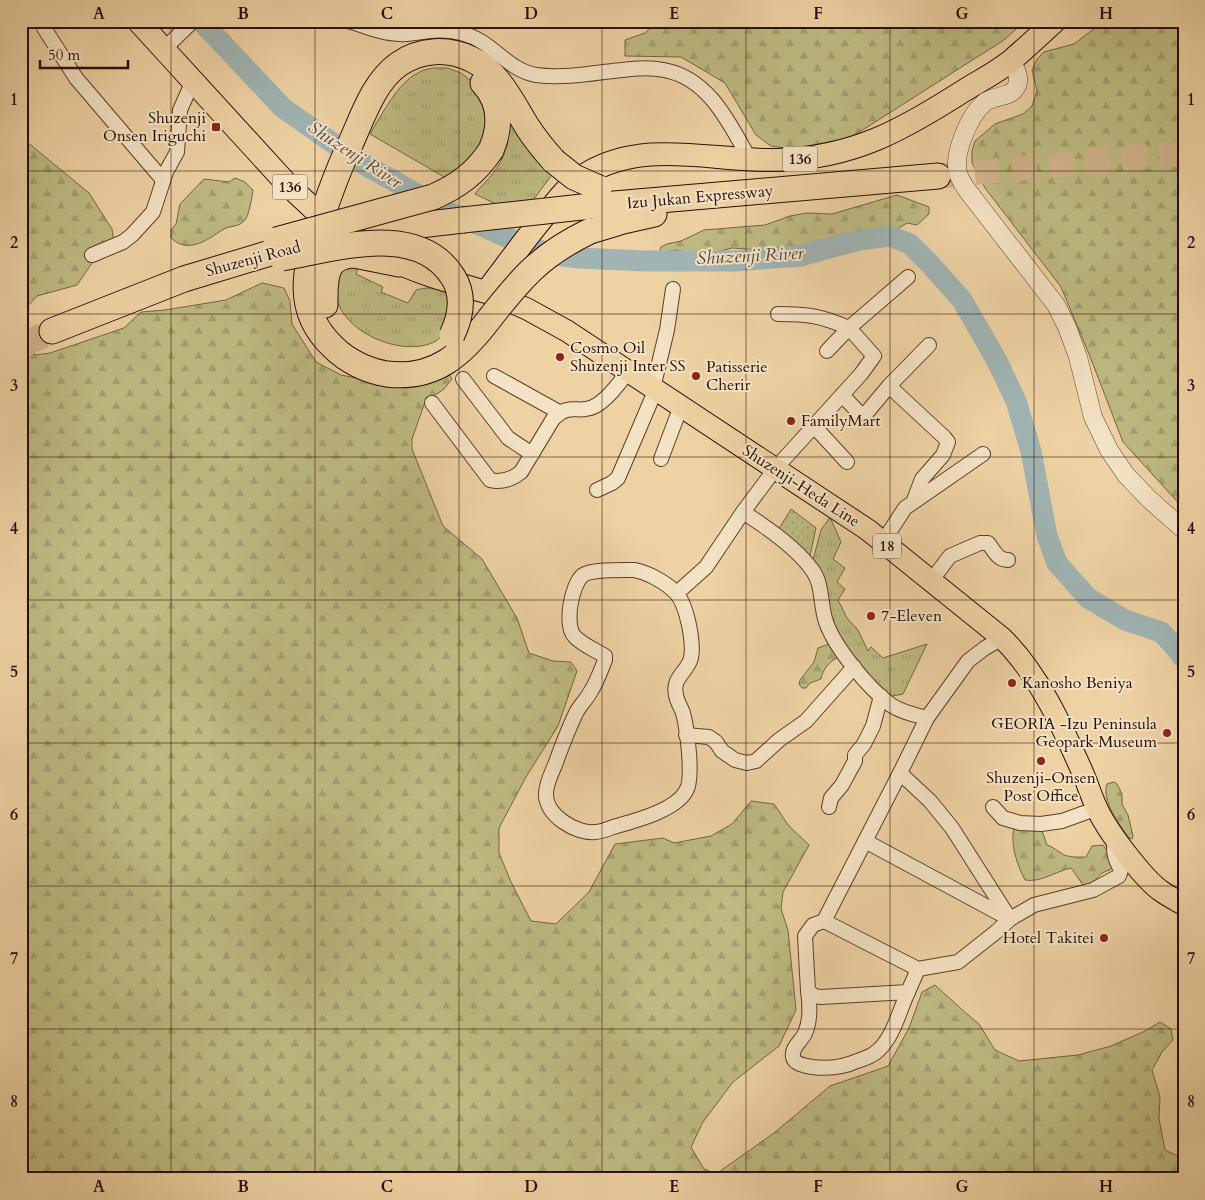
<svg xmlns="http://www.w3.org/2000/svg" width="1205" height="1200" viewBox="0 0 1205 1200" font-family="Cardo,serif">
	<defs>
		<pattern id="grass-tufts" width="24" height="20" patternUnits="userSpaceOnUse" patternTransform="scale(1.25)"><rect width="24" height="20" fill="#beba82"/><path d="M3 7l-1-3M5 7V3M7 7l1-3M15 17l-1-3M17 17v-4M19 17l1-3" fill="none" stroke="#a39f6f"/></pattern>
		<pattern id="forest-firs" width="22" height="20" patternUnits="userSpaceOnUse" patternTransform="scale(1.25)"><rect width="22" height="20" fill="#beba82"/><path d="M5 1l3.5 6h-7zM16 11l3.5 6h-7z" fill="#a39f6f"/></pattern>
		<pattern id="garden-dots" width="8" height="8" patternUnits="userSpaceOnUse" patternTransform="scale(1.25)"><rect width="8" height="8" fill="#beba82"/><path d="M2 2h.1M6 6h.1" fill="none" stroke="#a39f6f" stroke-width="1.8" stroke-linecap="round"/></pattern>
	</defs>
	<rect width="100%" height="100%" fill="#eed2a4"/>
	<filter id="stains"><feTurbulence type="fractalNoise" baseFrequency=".004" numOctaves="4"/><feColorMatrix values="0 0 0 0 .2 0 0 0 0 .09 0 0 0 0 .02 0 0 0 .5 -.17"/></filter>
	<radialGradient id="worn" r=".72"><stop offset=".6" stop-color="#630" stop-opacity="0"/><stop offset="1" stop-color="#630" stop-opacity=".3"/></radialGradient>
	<g fill="url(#grass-tufts)" stroke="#746442">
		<path d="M433,68H448L461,73L475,84L484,97L487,137L451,181L370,134C381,116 398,82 418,73C422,70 428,69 433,68Z"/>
		<path d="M507,111L554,172L531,203L502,207L475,194C481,186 488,180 494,172C508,153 511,134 507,111Z"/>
		<path d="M342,266L358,268L356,274L383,287L381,292L408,303L416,290C427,287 449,285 450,302C451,308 447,315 446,321C444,328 443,337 436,341C404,359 338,332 336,292C336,284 340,274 342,266Z"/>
		<polygon points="830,517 841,542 833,559 845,568 837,582 845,589 838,600 847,618 858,630 868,651 871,647 883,658 927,644 903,694 887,697 838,637 828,611 823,580 813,560 821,530"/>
	</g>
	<g fill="url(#forest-firs)" stroke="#746442">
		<polygon points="657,21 1025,21 1004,40 850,138 791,149 771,146 756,135 725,83 681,57 625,56 625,40 645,33"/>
		<polygon points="1100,21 1184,21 1184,509 1123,442 1089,354 1061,287 985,188 972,163 972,151 975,141 995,124 1023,114 1032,106 1037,91 1032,70 1037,59 1044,52 1074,44 1095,28"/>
		<polygon points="21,137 89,193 112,229 114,241 99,253 77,285 37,296 24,310 26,335 35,355 50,353 124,328 141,312 165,310 226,300 262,283 284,288 290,301 292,324 316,362 341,375 382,383 449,374 452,379 444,389 425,402 412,439 412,449 443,526 482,559 517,618 529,653 553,661 571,662 577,671 558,726 526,777 499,828 499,853 511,882 531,921 556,924 589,892 615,844 663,838 674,843 711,836 732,824 751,801 774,804 789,826 809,845 783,892 781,909 788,930 796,1010 779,1046 733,1082 703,1122 691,1147 704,1169 716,1174 774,1133 830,1086 888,1066 909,1028 922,992 935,985 967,1014 979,1024 995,1050 1019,1061 1078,1055 1111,1046 1145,1031 1160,1022 1171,1029 1173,1040 1162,1052 1152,1070 1160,1097 1159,1119 1165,1150 1184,1159 1184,1179 21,1179"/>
		<path d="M235,178L245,182L253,190C252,198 249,215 245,220C238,228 231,225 224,229C208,239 189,255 171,238V230L176,224L180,204L204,179L229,182Z"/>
		<polygon points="897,195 929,207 929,214 917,225 907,223 896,230 886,230 848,236 809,249 781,247 760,250 732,248 701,256 676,250 663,253 660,250 661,247 667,244 681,241 704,230 765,225 790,216 807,213 832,214"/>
		<path d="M829,644L832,645L840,657C831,659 822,670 821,679L810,683L806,688H802L799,684L800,680L814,662L818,648Z"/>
		<path d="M1114,782L1117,784L1122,794V804L1128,815L1133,836L1132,839L1129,838C1120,825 1101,801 1107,784Z"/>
		<path d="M1014,827L1042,831L1047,845C1053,847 1056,850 1061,853C1067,858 1079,857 1086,857L1092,846L1103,845L1114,860V864L1110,870C1097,872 1098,884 1083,885L1071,868C1057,871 1040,883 1025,880C1017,865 1010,844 1014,827Z"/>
	</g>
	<polygon fill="url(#garden-dots)" stroke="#746442" points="791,509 816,528 809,560 777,532"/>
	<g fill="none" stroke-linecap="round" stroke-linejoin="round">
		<polyline stroke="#a0b4b3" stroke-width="21" points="201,21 283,108 360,162 445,210 529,247 556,255 579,258 645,261 736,261 800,256 859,240 890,236 910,244 928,262 962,300 997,361 1016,401 1031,451 1047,536 1057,563 1088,598 1125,620 1161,632 1175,647 1184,659"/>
		<g stroke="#d1b48c" stroke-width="25" stroke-dasharray="25 12" stroke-linecap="butt">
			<polyline points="938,176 1184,153"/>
			<polyline points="21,346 52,331"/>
		</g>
		<g stroke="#5b3e2a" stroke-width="16">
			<g id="minor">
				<polyline points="42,21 44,28 76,78 163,180"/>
				<path d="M349,21C365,26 383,34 400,34C410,35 420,32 430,31C441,30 454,31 464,34C492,41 507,70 536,75C558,78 581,75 604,72C623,70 644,66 664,70C709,78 730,124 750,160"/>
				<polyline points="164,49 193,21"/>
				<polyline points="92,255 123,242 132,235 153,212 166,172 177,152 180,110 193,81"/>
				<path d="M778,314C809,314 821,316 849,328L827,351"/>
				<polyline points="494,376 559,412"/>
				<polyline points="463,379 508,438 532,454"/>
				<polyline points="889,386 929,345"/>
				<polyline points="653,388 667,330 673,289"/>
				<polyline points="842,395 863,417 889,386 944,437 948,442 943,455 922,479 914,500"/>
				<path d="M432,403L490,480C501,483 512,479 521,472L553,419C569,402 578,414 593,407C605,402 621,382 628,371"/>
				<polyline points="813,425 847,462"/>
				<polyline points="661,459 681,406"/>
				<polyline points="597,490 612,483 618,478 656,389"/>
				<path d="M743,512C765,526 798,549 813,571C823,585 820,605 826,622C835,648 869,689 891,705C901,712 915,715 927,718"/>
				<polyline points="883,542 905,508 983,454"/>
				<path d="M634,570C647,572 667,583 676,593C687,605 694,642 691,658C687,673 672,677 676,695C677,702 681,707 683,713C687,728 694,779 686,791C675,811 634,821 613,827C608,829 601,832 595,832C576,834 545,815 546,794C546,784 551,774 555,765C561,748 568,730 576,713C580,705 587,699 591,691C597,682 601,670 605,660V656C595,650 583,645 575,637C564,626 571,585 583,575C592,569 623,570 634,570Z"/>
				<path d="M931,581L950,556L980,543H988C994,550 997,560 1008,560"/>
				<polyline points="677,593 706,567 743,512 775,469 861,374 874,356 849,328 908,277"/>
				<polyline points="686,735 709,737 716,742 722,751 735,760 747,763 756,761 779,740 806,721 854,667"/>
				<polyline points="900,773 930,801 952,828 1010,919"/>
				<polyline points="829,807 831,798 842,785 855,761 855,755 864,744 873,726 881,696"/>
				<polyline points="993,807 1003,818 1020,823 1041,824 1062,821 1098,808"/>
				<polyline points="865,841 1008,918"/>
				<path d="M824,921L918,969L958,962L996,932L1010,919L1034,905L1093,890L1119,876L1121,870C1114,858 1113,851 1115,838"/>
				<polyline points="918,969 908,992 821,997 814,996 808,991 805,936 813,925 824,921 900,773 927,718 968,661 985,648 1002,638"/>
				<path d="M808,991C810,1005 811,1020 805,1033C802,1041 791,1047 793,1057C794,1064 806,1066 812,1067C828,1069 842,1068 857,1061C863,1059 870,1057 875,1053C893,1040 899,1011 908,992"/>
			</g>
		</g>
		<g stroke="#5b3e2a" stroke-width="19">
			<path id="tertiary" d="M1011,61C1016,69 1022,80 1015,89C1009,98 993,95 984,103C969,116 951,157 959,176C961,181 964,186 967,190L1056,305L1067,327L1078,357L1093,417L1109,450L1126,475L1149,499L1184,530"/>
		</g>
		<g stroke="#2a0d02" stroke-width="23">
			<path id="primary" d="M490,293L527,309L567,331L868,530L1002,638C1038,673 1062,726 1082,771C1089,787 1094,806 1103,820C1114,839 1144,879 1161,891C1168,896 1176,900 1184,905"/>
		</g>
		<g stroke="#2a0d02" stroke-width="24">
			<g id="trunk">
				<polyline points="138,21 287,184 322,217 335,226"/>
				<path d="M384,256C416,273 451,282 486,292C506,266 525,239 546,214C558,199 569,184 586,174C646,138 712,162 778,160C854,158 904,129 965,90C981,80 999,71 1013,59C1027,47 1041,34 1055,21"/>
			</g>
		</g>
		<g stroke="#2a0d02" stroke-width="27">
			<g id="motorway">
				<path d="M483,83C501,102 501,127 491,150"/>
				<polyline points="591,206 938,176"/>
				<polyline points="377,230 463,220"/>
				<polyline points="590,231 623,221 654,214"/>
				<path d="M325,305C325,281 323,256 354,255L399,264"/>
				<path d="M490,318C463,354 435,380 387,374C367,371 347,361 333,347C294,310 305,270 319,225C328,198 337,172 349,147C362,119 373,82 399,64C421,49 448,48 471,59C498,71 513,104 528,128C536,140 544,150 554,161"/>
				<polyline points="52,331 184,279 280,250"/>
			</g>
		</g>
		<use href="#minor" stroke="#f4e2c4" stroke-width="14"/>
		<use href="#tertiary" stroke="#f4e2c4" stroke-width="18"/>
		<use href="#primary" stroke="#eed2a4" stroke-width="21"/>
		<use href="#trunk" stroke="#eed2a4" stroke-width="22"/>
		<use href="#motorway" stroke="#eed2a4" stroke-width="25"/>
		<g stroke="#2a0d02" stroke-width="27" stroke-linecap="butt">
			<g id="motorway-bridge">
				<polyline points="554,161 574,177 599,188"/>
				<polyline points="463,220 591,206"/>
				<path d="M276,240L433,197C458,186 476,173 491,150"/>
				<path d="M282,258C335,249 418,221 453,277C465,296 461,316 452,335"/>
				<path d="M490,318C522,277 542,254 590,231"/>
			</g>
		</g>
		<use href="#motorway-bridge" stroke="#eed2a4" stroke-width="25"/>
	</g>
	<path fill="none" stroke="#2a0d02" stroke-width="1" stroke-opacity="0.55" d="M171,21V1179M315,21V1179M459,21V1179M602,21V1179M746,21V1179M890,21V1179M1034,21V1179M21,171H1184M21,314H1184M21,457H1184M21,600H1184M21,743H1184M21,886H1184M21,1029H1184"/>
	<g fill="#8f2418" stroke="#f4e2c4" stroke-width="2">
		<rect x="211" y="122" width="10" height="10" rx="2.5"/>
		<circle cx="560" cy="357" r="5"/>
		<circle cx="696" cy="376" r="5"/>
		<circle cx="791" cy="421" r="5"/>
		<circle cx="871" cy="616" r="5"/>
		<circle cx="1012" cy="683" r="5"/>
		<circle cx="1167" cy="733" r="5"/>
		<circle cx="1041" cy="761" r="5"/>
		<circle cx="1104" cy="938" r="5"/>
	</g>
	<g text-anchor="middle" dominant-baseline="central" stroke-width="4" stroke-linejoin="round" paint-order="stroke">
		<g fill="#f4e2c4" stroke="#674d3c" stroke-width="1">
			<rect x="782.5" y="146.5" width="35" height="25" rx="4"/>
			<rect x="272.5" y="174.5" width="35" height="25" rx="4"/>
			<rect x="873" y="533.5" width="28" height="25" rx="4"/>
		</g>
		<g font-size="15" font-weight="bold" fill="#2a0d02">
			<text x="800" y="159">136</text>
			<text x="290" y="187">136</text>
			<text x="887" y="546">18</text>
		</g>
		<g font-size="16" fill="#2a0d02" stroke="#f4e2c4" text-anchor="start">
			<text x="206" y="118" text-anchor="end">Shuzenji<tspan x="206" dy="18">Onsen Iriguchi</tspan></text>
			<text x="570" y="348">Cosmo Oil<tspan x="570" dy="18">Shuzenji Inter SS</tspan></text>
			<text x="706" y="367">Patisserie<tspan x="706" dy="18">Cherir</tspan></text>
			<text x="801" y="421">FamilyMart</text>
			<text x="881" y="616">7-Eleven</text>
			<text x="1022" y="683">Kanosho Beniya</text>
			<text x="1157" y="724" text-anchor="end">GEORIA -Izu Peninsula<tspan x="1157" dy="18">Geopark Museum</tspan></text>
			<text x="1041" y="778" text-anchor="middle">Shuzenji-Onsen<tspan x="1041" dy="18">Post Office</tspan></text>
			<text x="1094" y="938" text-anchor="end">Hotel Takitei</text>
		</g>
		<g font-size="16" fill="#2a0d02" stroke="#f4e2c4">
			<text transform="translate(700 197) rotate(-5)">Izu Jukan Expressway</text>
			<text transform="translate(253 259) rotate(-15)">Shuzenji Road</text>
			<text transform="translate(801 486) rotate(33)">Shuzenji-Heda Line</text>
		</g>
		<g font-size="18" font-style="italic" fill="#534740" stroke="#f4e2c4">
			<text transform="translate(355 155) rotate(33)">Shuzenji River</text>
			<text transform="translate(750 256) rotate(-3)">Shuzenji River</text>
		</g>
	</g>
	<rect width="1205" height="1200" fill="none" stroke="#eed2a4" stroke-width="55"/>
	<path d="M40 60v8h88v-8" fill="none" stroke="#2a0d02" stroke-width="2.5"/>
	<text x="48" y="60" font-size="15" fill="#2a0d02" stroke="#f4e2c4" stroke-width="4" paint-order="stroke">50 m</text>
	<rect x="28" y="28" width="1150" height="1144" fill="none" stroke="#2a0d02" stroke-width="2"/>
	<g font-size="16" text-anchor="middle" font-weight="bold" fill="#2a0d02">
		<text x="99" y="19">A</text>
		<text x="243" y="19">B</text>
		<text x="387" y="19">C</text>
		<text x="531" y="19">D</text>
		<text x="674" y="19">E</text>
		<text x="818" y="19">F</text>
		<text x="962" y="19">G</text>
		<text x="1106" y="19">H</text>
		<text x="14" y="105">1</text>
		<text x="1191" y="105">1</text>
		<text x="14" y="248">2</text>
		<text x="1191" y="248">2</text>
		<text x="14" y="391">3</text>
		<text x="1191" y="391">3</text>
		<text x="14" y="534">4</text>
		<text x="1191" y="534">4</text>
		<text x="14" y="677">5</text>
		<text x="1191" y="677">5</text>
		<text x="14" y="820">6</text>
		<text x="1191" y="820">6</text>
		<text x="14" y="964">7</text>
		<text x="1191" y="964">7</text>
		<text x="14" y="1107">8</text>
		<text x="1191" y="1107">8</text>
		<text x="99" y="1192">A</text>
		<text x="243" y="1192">B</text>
		<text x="387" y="1192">C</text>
		<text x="531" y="1192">D</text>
		<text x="674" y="1192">E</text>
		<text x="818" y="1192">F</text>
		<text x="962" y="1192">G</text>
		<text x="1106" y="1192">H</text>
	</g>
	<rect width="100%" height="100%" filter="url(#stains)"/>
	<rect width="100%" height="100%" fill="url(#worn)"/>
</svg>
